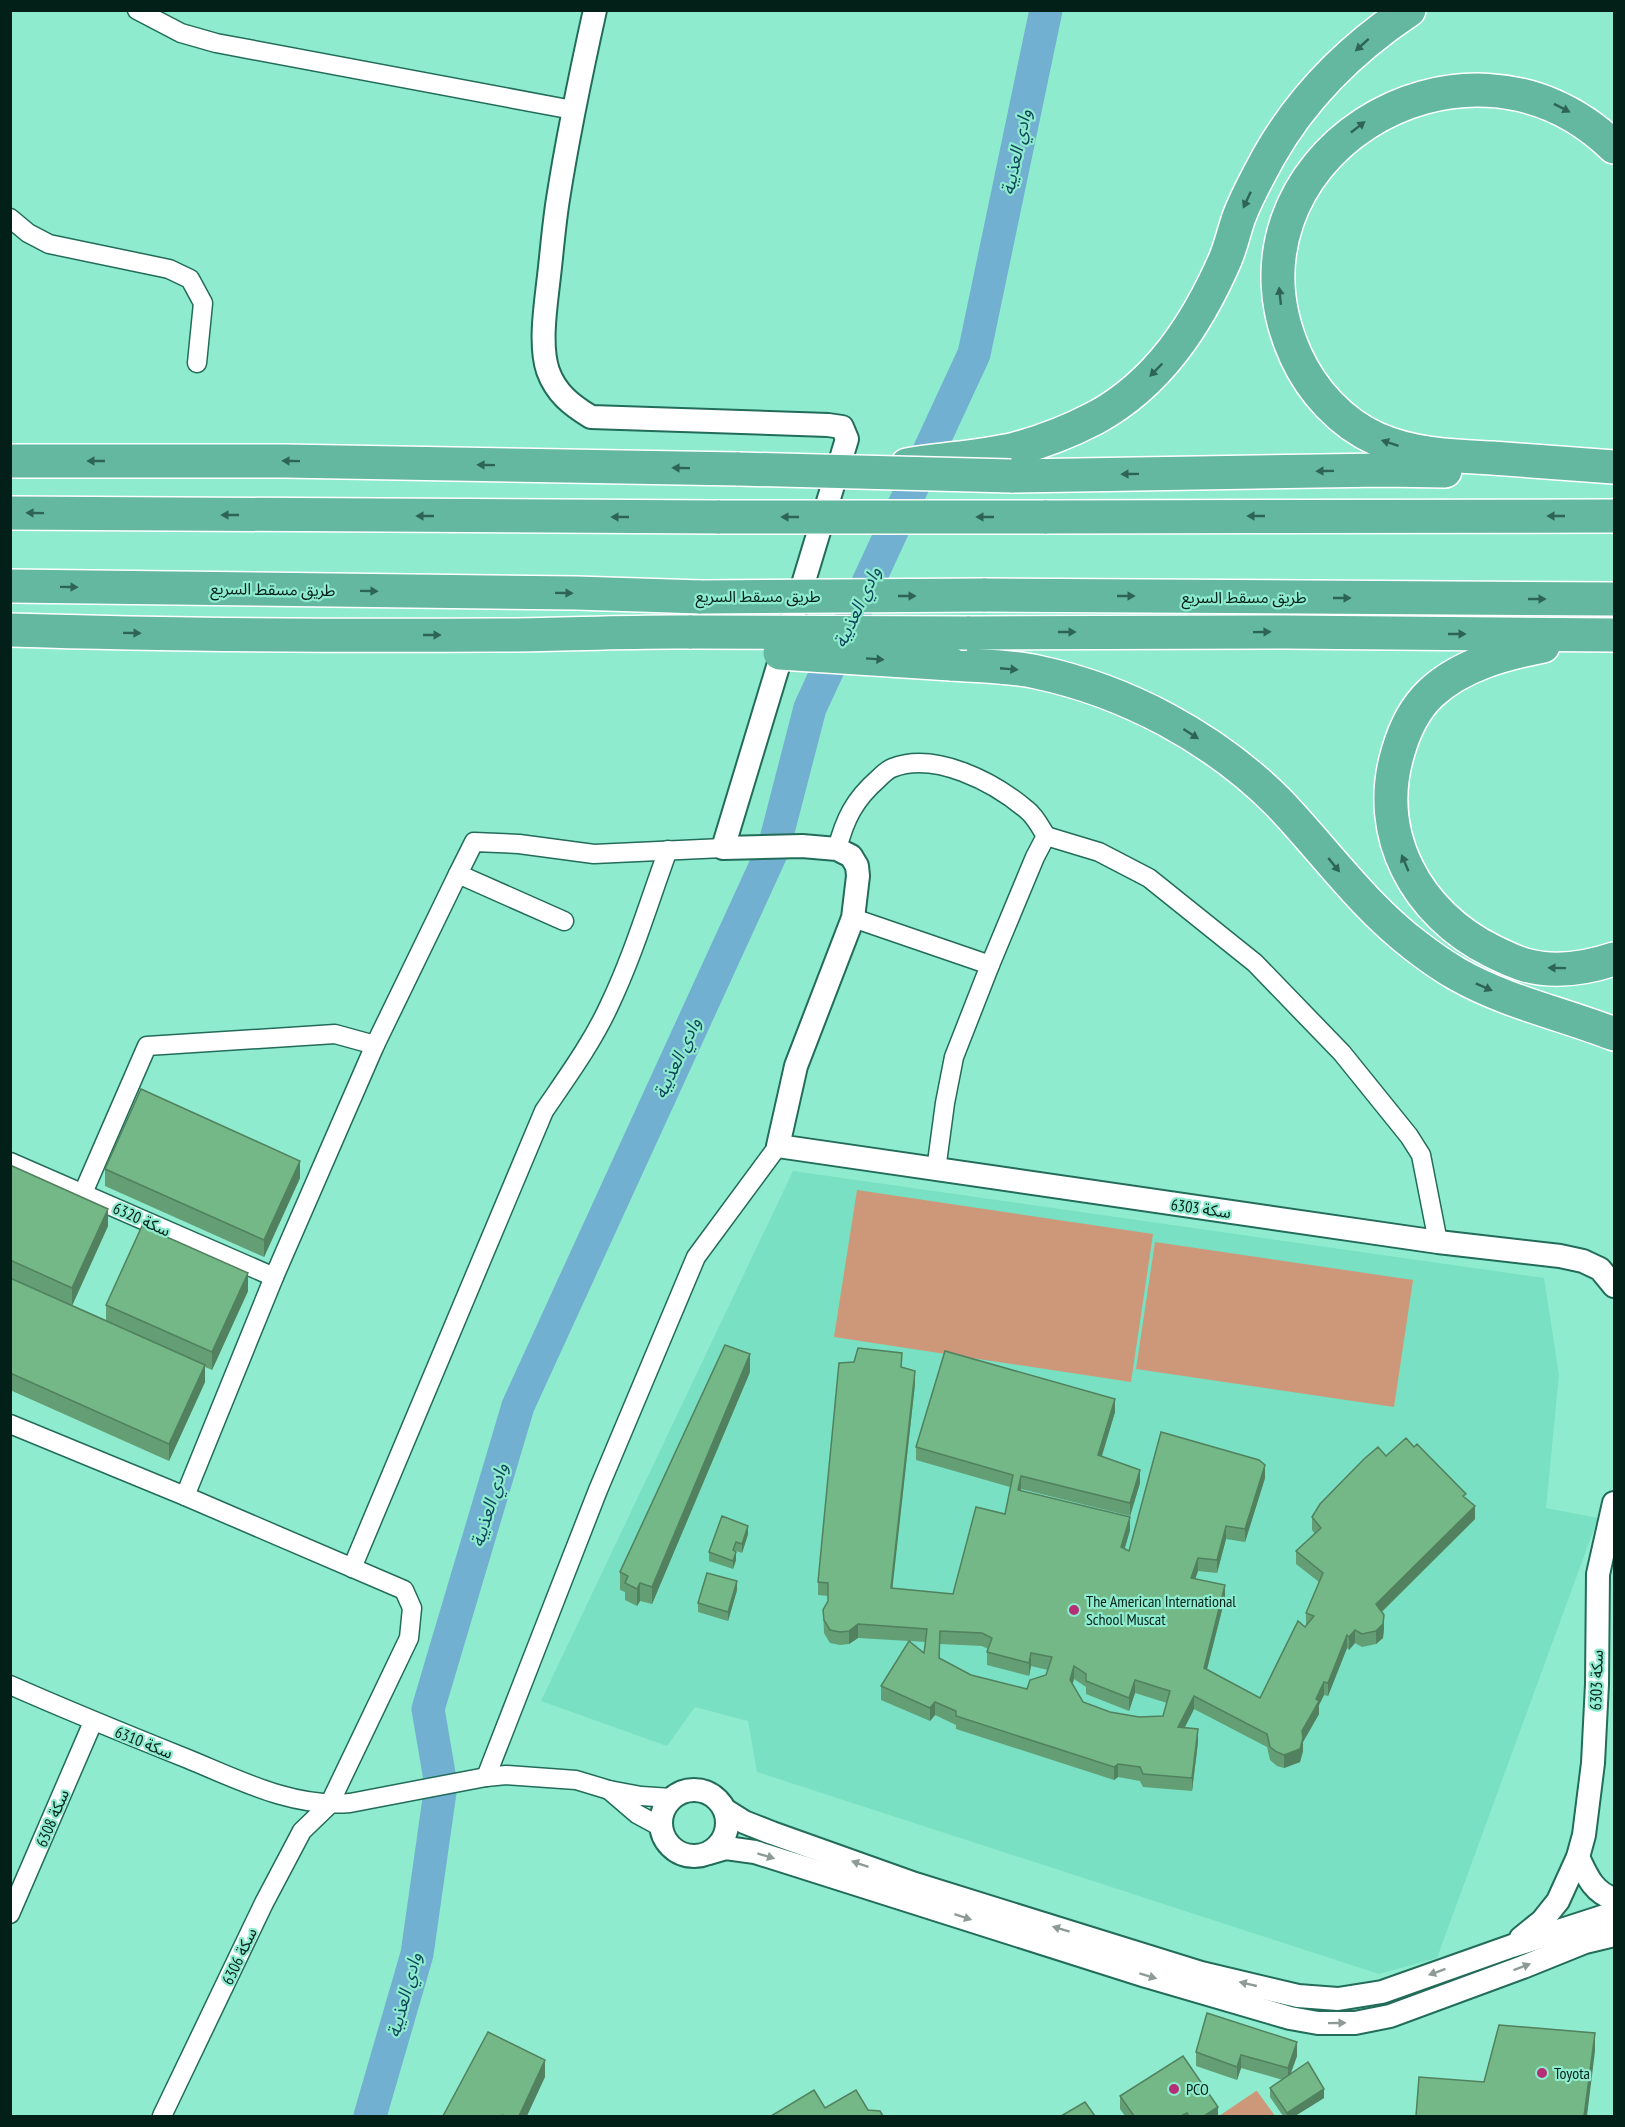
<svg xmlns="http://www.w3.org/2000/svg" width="1625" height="2127" viewBox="0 0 1625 2127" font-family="'PT Sans Narrow','Noto Sans Arabic',sans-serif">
	<rect width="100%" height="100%" fill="#8eebce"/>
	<polygon fill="#79e0c3" points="793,1171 1544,1278 1559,1375 1546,1508 1598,1518 1437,1958 1379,1974 757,1772 748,1721 695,1707 667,1746 541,1701"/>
	<g fill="#cc9879">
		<polygon points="857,1190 1153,1234 1131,1382 834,1337"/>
		<polygon points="1155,1242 1413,1280 1394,1407 1136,1369"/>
		<polygon points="1257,2091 1275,2116 1219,2116 1256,2091"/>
	</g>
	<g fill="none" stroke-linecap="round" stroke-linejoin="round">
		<polyline stroke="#71b0d1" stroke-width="33" points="370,2116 417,1954 441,1785 428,1709 518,1406 774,847 810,708 974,354 1046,10"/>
		<g stroke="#226c59" stroke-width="21">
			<g id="minor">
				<polyline points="137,10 181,33 216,43 573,110"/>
				<polyline points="10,218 28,233 49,244 169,269 190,279 203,303 197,363"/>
				<path d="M837,849C845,819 854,800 878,779C882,775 887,770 892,768C935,751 994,782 1027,810C1035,816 1041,828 1046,836"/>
				<polyline points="458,874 474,842 519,844 594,854 723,848"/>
				<polyline points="853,918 990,965"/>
				<polyline points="10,1162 274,1277"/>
				<polyline points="936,1170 945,1103 954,1057 990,965 1035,857 1046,836 1099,852 1149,878 1255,963 1342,1053 1409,1136 1421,1155 1438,1242"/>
				<polyline points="83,1193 147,1046 335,1034 375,1045"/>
				<polyline points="10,1424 185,1496 274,1277 375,1045 458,874 564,921"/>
				<path d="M352,1568L544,1111C567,1077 592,1043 609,1006C633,956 649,902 668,850"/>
				<path d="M10,1685C69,1711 128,1735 188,1759C239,1780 293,1808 350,1803L486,1777L506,1775L576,1780L609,1790L641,1796L672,1798"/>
				<polyline points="486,1777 598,1490 696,1257 778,1146"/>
				<polyline points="609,1790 637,1814 661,1827"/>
				<polyline points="10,1914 93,1722"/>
				<polyline points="162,2116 264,1903 302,1831 329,1805 409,1638 412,1608 404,1590 185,1496"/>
			</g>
		</g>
		<g stroke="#226c59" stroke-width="26">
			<g id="tertiary">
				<path d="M595,10C581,73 568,135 558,199C554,224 552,250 549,276C546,303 539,345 548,371C556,393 571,405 591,417L828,425L842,427L847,439L723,848L802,846L837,849L851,856L857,866L858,876L853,918L796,1066L778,1146L1438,1242L1560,1256L1583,1261L1600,1269L1614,1286"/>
				<circle cx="694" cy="1823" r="33"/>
				<polyline points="725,1810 744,1822 772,1833 915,1884 1201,1973 1298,1996 1338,1999 1382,1992 1512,1946 1614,1913"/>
				<polyline points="709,1853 726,1848 755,1852 1146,1976 1290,2018 1318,2023 1355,2023 1390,2016 1523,1967 1585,1942 1614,1935"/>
				<path d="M1578,1857C1587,1876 1593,1892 1614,1899"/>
				<polyline points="1521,1938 1542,1921 1558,1901 1578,1857 1584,1835 1593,1763 1597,1684 1598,1574 1614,1503"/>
			</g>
		</g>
		<g stroke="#fff" stroke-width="36">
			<g id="motorway">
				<path d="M1614,147C1463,0 1208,162 1296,356C1312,391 1341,423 1377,439C1413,455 1453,456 1492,458C1533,461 1574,464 1614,467"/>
				<polyline points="10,461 285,461 739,469"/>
				<path d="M907,465C942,459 980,457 1015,449C1042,442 1070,431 1095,418C1158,384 1197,324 1225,260C1231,246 1234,231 1239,217C1247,196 1258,176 1269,156C1303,96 1352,48 1409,10"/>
				<polyline points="1011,476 1383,470 1445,471"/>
				<polyline points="10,513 720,517"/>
				<polyline points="1044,517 1614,516"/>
				<polyline points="10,586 576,593 701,597"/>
				<polyline points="983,595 1614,599"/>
				<path d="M10,630C173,635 335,636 497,635C562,635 627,631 692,632"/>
				<polyline points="967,633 1285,632 1614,635"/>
				<path d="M1543,646C1503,654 1461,665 1431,693C1415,708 1404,731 1398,752C1373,835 1417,914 1492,951C1502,956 1514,962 1525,965C1554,973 1587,968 1614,959"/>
				<path d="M951,664C979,666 1009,666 1037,672C1126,691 1213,737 1278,802C1324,850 1362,905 1416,946C1429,956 1443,966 1457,974C1506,1002 1563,1014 1614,1034"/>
			</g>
		</g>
		<use href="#minor" stroke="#fff" stroke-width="18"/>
		<use href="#tertiary" stroke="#fff" stroke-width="22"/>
		<use href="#motorway" stroke="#63b89f" stroke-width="33"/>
		<g stroke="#fff" stroke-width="36" stroke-linecap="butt">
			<g id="motorway-bridge">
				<polyline points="739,469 1011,476"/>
				<polyline points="720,517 1044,517"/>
				<polyline points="701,597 983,595"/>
				<polyline points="692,632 967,633"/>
				<polyline points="780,653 951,664"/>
			</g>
		</g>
		<use href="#motorway-bridge" stroke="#63b89f" stroke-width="33"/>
	</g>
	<g fill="#649e74" fill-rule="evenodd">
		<polygon points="10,1165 108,1226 72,1305 106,1320 106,1305 248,1291 212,1370 205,1367 205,1382 169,1461 10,1390"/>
		<polygon points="105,1169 300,1178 264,1257 105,1186"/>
		<path d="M902,1368L915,1384L892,1588L953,1594L1005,1514L1010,1487L916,1460V1447L1115,1412L1102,1456L1140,1483L1130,1516L1021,1489V1491L1130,1530L1125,1548L1129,1551L1265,1478L1245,1542L1226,1539L1217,1573L1198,1571L1195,1579L1225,1598L1207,1669L1260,1698L1306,1626V1613L1319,1582L1296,1564V1551L1315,1534L1312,1530V1517L1386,1456L1414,1447L1466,1499L1475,1519L1382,1612L1384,1628L1383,1638L1376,1644L1362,1647L1355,1643L1349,1650L1347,1648L1328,1696L1324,1695L1319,1705V1714L1303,1742V1751L1300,1762L1284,1768L1277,1766L1270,1760L1267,1747L1194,1709L1184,1728L1198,1742L1192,1791L1143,1787L1140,1781L1118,1777L1114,1780L956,1729V1725L935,1715L930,1721L881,1700V1686L909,1641L858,1638L849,1644L840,1645L830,1643L824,1633L823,1610L828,1601V1596L818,1595V1582ZM910,1641L926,1642L924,1653ZM940,1644L982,1646L988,1649L987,1652V1665L1029,1676L1031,1666L1048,1670L1046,1675L1027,1689L971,1675L940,1658ZM1074,1679L1086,1687V1694L1129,1711L1135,1693L1167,1703L1163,1716L1139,1717L1110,1712L1083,1702L1072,1684Z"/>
		<polygon points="750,1372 652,1604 640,1601 637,1606 625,1600 625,1592 620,1590 620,1572"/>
		<polygon points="748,1534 742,1553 736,1551 736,1560 733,1569 709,1561 709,1552"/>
		<polygon points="737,1590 728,1621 698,1612 698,1603"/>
		<polygon points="1196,2052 1297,2056 1290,2075 1324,2098 1295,2116 1283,2116 1270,2097 1270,2088 1283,2080 1241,2068 1237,2080 1196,2066"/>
		<polygon points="1120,2096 1218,2116 1125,2116 1120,2109"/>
	</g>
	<g fill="#51815e">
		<polygon points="300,1161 300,1178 264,1257 264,1240"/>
		<polygon points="108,1209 108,1226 72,1306 72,1288"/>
		<polygon points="248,1273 248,1291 212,1370 212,1352"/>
		<polygon points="750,1354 750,1372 652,1604 652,1587"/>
		<polygon points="205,1365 205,1382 169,1461 169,1444"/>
		<polygon points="915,1371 915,1384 891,1601 891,1588"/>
		<polygon points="1115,1399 1115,1412 1098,1468 1098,1455"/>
		<polygon points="1265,1465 1265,1478 1245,1542 1245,1529"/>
		<polygon points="1140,1470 1140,1483 1130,1516 1130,1503"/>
		<polygon points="1021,1476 1021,1489 1018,1503 1018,1490"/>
		<polygon points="1475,1506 1475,1519 1376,1617 1376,1604"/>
		<polygon points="1130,1517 1130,1530 1121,1560 1121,1547"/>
		<polygon points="748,1526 748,1534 742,1553 742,1544"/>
		<polygon points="1226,1526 1226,1539 1217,1573 1217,1560"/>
		<polygon points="736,1552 736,1560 733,1569 733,1561"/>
		<polygon points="1198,1558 1198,1571 1191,1591 1191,1578"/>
		<polygon points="737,1581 737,1590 728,1621 728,1612"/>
		<polygon points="640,1583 640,1601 637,1606 637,1589"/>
		<polygon points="1225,1585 1225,1598 1204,1681 1204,1668"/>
		<polygon points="1384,1615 1384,1628 1383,1638 1376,1644 1376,1631"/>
		<polygon points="858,1624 858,1638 849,1644 849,1631"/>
		<polygon points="1355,1630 1355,1643 1349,1650 1349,1637"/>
		<polygon points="1347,1635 1347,1648 1328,1696 1328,1683"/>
		<polygon points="1031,1653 1031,1666 1029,1676 1029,1663"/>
		<polygon points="1074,1666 1074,1679 1070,1693 1070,1680"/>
		<polygon points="1135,1680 1135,1693 1129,1711 1129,1698"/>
		<polygon points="1324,1682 1324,1695 1319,1705 1319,1714 1303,1742 1303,1751 1300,1762 1284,1768 1284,1755 1302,1731"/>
		<polygon points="1194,1696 1194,1709 1178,1741 1178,1727"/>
		<polygon points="935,1702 935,1715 930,1721 930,1708"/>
		<polygon points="1198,1729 1198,1742 1192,1791 1192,1778"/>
		<polygon points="1118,1764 1118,1777 1114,1780 1114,1767"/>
		<polygon points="1595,2033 1595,2051 1587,2116 1584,2116"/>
		<polygon points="1297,2042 1297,2056 1288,2081 1288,2068"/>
		<polygon points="1241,2055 1241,2068 1237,2080 1237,2067"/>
		<polygon points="545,2060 545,2077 527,2116 519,2116"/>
		<polygon points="1324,2089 1324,2098 1295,2116 1287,2116 1287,2113"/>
		<polygon points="1218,2107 1218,2116 1204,2116"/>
	</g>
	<g fill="#74b887" stroke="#51815e" stroke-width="1.5" fill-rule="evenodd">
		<polygon points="141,1089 300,1161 264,1240 105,1169"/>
		<polygon points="10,1165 108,1209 72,1288 10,1260"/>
		<polygon points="142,1226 248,1273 212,1352 106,1305"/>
		<polygon points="10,1278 205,1365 169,1444 10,1373"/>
		<polygon points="725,1345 750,1354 652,1587 640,1583 637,1589 625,1583 628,1576 620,1572"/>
		<path d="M858,1348L902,1353L901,1367L915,1371L891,1588L953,1594L976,1507L1005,1514L1013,1475L916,1447L945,1351L1115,1399L1098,1455L1140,1470L1130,1503L1021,1476L1018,1490L1130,1517L1121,1547L1129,1551L1161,1432L1259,1460L1265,1465L1245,1529L1226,1526L1217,1560L1198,1558L1191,1578L1225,1585L1204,1668L1260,1698L1298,1621L1305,1627L1314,1616L1306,1613L1323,1573L1296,1551L1321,1528L1312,1517L1320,1504L1364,1459L1378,1447L1386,1456L1406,1438L1414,1447L1417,1444L1466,1494L1463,1496L1475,1506L1376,1604L1384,1615L1383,1624L1376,1631L1362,1634L1355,1630L1349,1637L1347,1635L1328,1683L1324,1682L1316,1699L1319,1701L1302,1731L1303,1738L1300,1749L1284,1755L1277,1752L1270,1747L1267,1734L1194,1696L1178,1727L1198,1729L1192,1778L1143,1774L1140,1767L1118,1764L1114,1767L956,1716V1711L935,1702L930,1708L881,1686L909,1641L924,1653L927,1629L858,1624L849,1631L840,1632L830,1630L824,1620L823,1610L828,1601V1583L818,1582L839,1363L854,1362ZM940,1631L982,1633L992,1638L987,1652L1029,1663L1031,1653L1052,1657L1046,1675L1030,1680L1027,1689L971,1675L939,1658ZM1074,1666L1086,1674V1681L1129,1698L1135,1680L1170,1691L1163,1716L1139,1717L1110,1712L1083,1702L1070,1680Z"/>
		<polygon points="722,1516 748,1526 742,1544 736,1542 733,1550 736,1552 733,1561 709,1552"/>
		<polygon points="707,1573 737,1581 728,1612 698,1603"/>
		<polygon points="1207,2013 1297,2042 1288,2068 1241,2055 1237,2067 1196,2052"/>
		<polygon points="1499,2025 1595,2033 1584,2116 1416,2116 1419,2077 1484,2082"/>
		<polygon points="488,2032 545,2060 519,2116 505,2116 502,2115 501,2116 443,2116"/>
		<polygon points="1183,2056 1218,2107 1204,2116 1189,2116 1187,2113 1181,2116 1134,2116 1120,2096"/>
		<polygon points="1308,2062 1324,2089 1287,2113 1270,2088"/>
		<polygon points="814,2090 825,2108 856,2090 868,2110 880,2111 883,2116 771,2116"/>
		<polygon points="1085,2102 1095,2116 1061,2116"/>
	</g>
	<defs><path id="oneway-solid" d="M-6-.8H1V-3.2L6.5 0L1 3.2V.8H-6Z" transform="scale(1.5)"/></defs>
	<g fill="#2e6455">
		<use href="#oneway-solid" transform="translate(1362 45) rotate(138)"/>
		<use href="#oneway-solid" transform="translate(1562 108) rotate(27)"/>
		<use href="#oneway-solid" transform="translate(1358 127) rotate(-38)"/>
		<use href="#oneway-solid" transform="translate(1247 200) rotate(115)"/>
		<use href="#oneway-solid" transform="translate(1280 296) rotate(-96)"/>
		<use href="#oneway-solid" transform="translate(1156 370) rotate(134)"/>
		<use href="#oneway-solid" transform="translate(1390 443) rotate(-162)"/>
		<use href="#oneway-solid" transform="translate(96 461) rotate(-180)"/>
		<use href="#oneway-solid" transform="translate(291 461) rotate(-179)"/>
		<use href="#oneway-solid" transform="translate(486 465) rotate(-179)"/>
		<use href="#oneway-solid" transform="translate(681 468) rotate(-179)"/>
		<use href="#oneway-solid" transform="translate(1325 471) rotate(179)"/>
		<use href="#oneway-solid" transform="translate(1130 474) rotate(179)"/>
		<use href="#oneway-solid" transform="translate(35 513) rotate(-179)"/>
		<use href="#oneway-solid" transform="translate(230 515) rotate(-180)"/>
		<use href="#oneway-solid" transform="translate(425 516) rotate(-180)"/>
		<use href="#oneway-solid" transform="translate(1256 516) rotate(180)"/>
		<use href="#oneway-solid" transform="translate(1556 516) rotate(180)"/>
		<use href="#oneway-solid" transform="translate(620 517) rotate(-180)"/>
		<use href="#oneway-solid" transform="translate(790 517) rotate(180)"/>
		<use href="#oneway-solid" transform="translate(985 517) rotate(180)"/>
		<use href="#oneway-solid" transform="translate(69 587) rotate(1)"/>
		<use href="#oneway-solid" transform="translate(369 591) rotate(1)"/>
		<use href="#oneway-solid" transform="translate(564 593) rotate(1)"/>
		<use href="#oneway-solid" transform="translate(907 596)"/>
		<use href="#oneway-solid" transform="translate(1126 596)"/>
		<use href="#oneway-solid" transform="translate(1342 598)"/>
		<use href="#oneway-solid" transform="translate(1537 599)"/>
		<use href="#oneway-solid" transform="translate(1067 632)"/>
		<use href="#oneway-solid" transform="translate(1262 632) rotate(-1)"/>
		<use href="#oneway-solid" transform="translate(132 633) rotate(1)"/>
		<use href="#oneway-solid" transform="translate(1457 634)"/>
		<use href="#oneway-solid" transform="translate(432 635)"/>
		<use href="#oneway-solid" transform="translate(875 659) rotate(4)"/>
		<use href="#oneway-solid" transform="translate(1009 669) rotate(5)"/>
		<use href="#oneway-solid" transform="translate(1191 734) rotate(33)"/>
		<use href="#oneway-solid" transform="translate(1405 863) rotate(-113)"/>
		<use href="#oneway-solid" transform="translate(1334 865) rotate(51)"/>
		<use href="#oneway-solid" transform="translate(1557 968) rotate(-179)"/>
		<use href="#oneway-solid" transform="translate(1484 987) rotate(24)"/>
	</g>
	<g fill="#8d9b97">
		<use href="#oneway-solid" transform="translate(766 1856) rotate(17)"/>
		<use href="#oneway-solid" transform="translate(860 1864) rotate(-161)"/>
		<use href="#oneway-solid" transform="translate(963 1917) rotate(18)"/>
		<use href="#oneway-solid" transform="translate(1061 1929) rotate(-163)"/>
		<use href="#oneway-solid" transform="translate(1522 1967) rotate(-21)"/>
		<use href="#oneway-solid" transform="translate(1437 1972) rotate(160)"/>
		<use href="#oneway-solid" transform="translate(1148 1976) rotate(17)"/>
		<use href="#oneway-solid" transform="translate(1248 1984) rotate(-167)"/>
		<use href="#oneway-solid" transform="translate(1337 2023) rotate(-1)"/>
	</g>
	<g fill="#b42f76" stroke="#8eebce" stroke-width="2">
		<circle cx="1074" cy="1610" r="6"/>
		<circle cx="1542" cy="2073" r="6"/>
		<circle cx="1174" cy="2089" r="6"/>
	</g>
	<g text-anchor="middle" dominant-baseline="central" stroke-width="4.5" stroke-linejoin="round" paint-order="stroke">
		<g font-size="16" fill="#022018" stroke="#8eebce">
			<text transform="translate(273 589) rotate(1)">طريق مسقط السريع</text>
			<text x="758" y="596">طريق مسقط السريع</text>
			<text x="1244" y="597">طريق مسقط السريع</text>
			<text transform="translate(1201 1208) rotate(8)">سكة 6303</text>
			<text transform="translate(142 1219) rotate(24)">سكة 6320</text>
			<text transform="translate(1596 1680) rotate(-88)">سكة 6303</text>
			<text transform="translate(144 1742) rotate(22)">سكة 6310</text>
			<text transform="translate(52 1818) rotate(-67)">سكة 6308</text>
			<text transform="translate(239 1956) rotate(-65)">سكة 6306</text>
		</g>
		<g font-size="16" fill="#022018" stroke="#8eebce" text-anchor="start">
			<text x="1086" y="1601">The American International<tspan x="1086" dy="18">School Muscat</tspan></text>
			<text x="1554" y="2073">Toyota</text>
			<text x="1186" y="2089">PCO</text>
		</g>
		<g font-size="18" font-style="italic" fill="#10455c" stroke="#8eebce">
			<text transform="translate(1016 152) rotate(-78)">وادي العذيبة</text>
			<text transform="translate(857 607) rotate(-65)">وادي العذيبة</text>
			<text transform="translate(677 1058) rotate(-65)">وادي العذيبة</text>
			<text transform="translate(489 1505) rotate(-73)">وادي العذيبة</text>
			<text transform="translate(404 1995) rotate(-75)">وادي العذيبة</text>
		</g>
	</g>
	<rect width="1625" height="2127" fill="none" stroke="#022018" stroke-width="24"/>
</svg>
